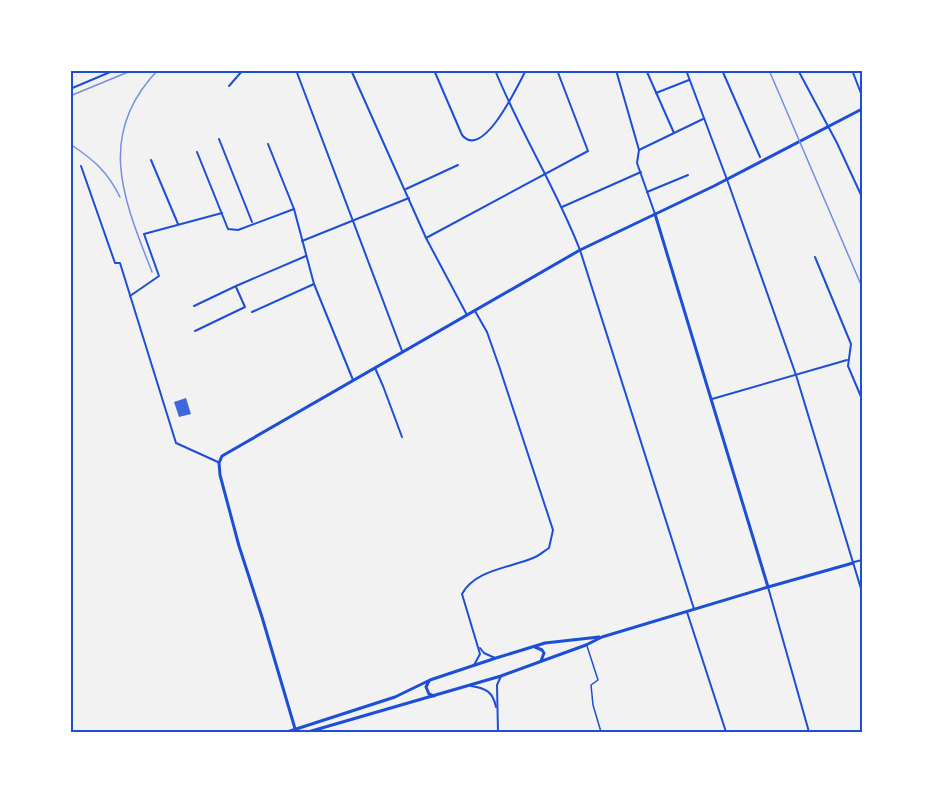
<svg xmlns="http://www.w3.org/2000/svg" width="933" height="803" viewBox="0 0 933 803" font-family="Roboto,sans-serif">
	<rect width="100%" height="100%" fill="#f2f2f2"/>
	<polygon fill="#3d67dc" points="186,398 191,414 179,417 174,402"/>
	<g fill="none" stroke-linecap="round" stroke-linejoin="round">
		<polyline stroke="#1d4ed8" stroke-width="1.5" points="587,646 598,680 591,685 593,705 601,732"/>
		<g stroke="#1d4ed8" stroke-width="2">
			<polyline points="296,70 402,351"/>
			<polyline points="351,70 426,238 467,315"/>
			<path d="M434,70L462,135C483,161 518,85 526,70"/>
			<path d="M495,70C520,132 556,188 580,250L694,609"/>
			<polyline points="616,70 639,150 637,163 655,214"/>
			<polyline points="686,70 729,185 796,375 862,592"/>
			<polyline points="722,70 760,157"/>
			<polyline points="798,70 837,143 862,197"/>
			<polyline points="852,70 862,96"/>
			<polyline points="647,72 674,133"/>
			<polyline points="229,86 243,70"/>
			<polyline points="70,89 115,70"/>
			<polyline points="656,93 689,80"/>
			<polyline points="219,139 252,222"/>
			<polyline points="268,144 294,209 314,284 353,380"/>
			<polyline points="639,150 703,119"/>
			<polyline points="197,152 228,229 238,230 294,209"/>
			<polyline points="151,160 178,224"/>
			<polyline points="81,166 115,263 120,263 176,443 218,462"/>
			<polyline points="406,189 458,165"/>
			<polyline points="647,192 688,175"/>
			<polyline points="562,207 641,172"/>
			<polyline points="426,238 588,151 557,70"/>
			<polyline points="302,241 409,198"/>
			<polyline points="815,257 851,344 848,366 862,399"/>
			<polyline points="130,296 159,276 144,234 222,213"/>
			<polyline points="194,306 236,286 306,256"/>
			<polyline points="252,312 314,284"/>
			<polyline points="195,331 245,307 236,287"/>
			<polyline points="375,368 383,386 402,437"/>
			<polyline points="712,399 847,360"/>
			<polyline points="854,562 862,560"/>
			<polyline points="768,587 809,732"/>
			<polyline points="687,612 726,732"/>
			<polyline points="480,648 484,653 495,658"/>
			<path d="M474,665L480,654L462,594C475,570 509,568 533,558C539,556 544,551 549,548L553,530L499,366L487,332L475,311"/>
			<path d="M471,686C486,688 493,692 496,707"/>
			<polyline points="498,732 497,685 501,676"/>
		</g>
		<g stroke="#1d4ed8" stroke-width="3">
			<polyline points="655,214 768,587 853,563"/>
			<polyline points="296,732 262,617 239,546 220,475 219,463 222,456 580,250 714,186 862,109"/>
		</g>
		<g stroke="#1d4ed8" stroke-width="3">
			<polyline points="535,647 542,650 544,653 541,661"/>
			<polyline points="429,681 426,687 429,694 434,696"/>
			<polyline points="287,732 395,697 430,680 496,658 545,643 599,637"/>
			<polyline points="308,732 501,676 586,645 602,637 768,587"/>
		</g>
		<g stroke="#7290e2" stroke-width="1.5">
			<polyline points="769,70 862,287"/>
			<polyline points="70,96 133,70"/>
			<path d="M70,144C94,160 107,171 120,197"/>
			<path d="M152,272C124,200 95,135 158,70"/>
		</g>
	</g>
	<rect width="933" height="803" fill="none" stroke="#ffffff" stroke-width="144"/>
	<rect x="72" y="72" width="789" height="659" fill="none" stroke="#1d4ed8" stroke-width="2"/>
</svg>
